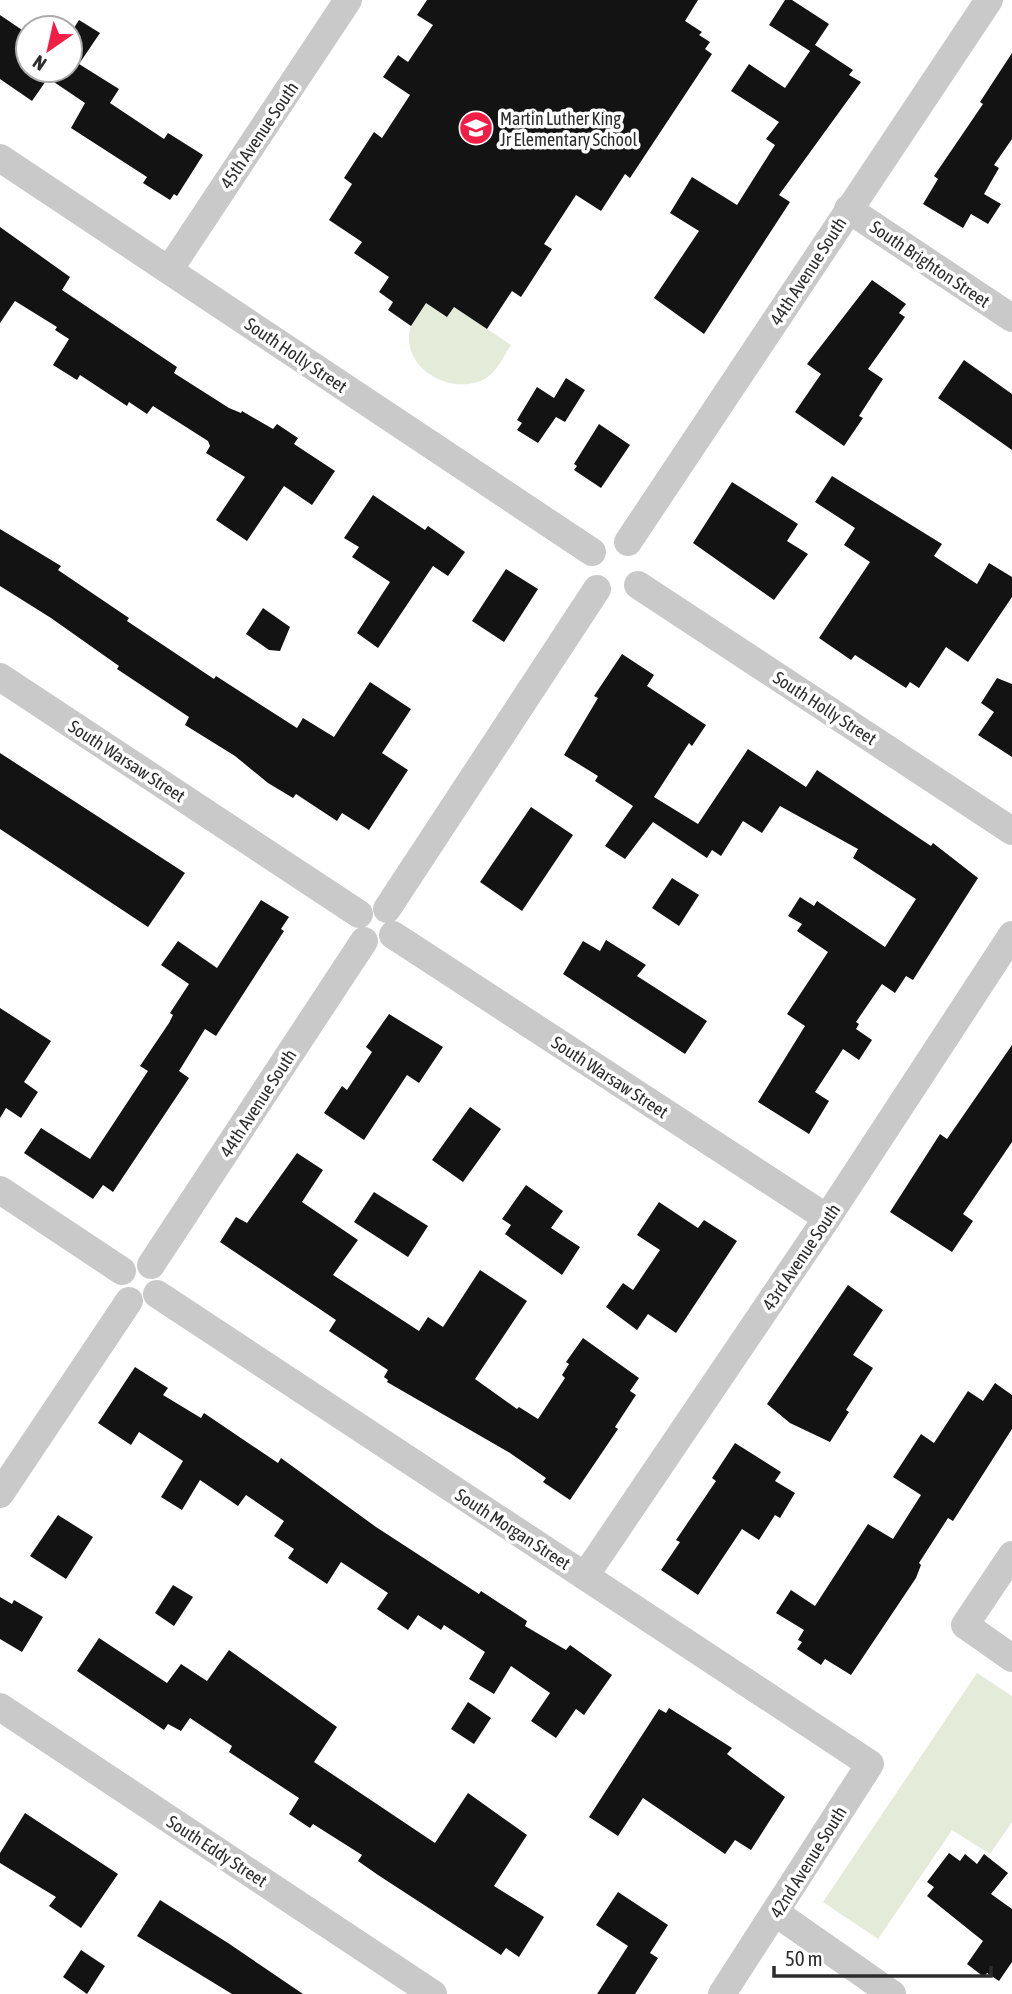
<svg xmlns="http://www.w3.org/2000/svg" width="1012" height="1994" viewBox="0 0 1012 1994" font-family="'Asap Condensed',sans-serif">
	<rect width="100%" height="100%" fill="#fff"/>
	<g fill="#e4ebd8">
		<path d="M426,303L454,307L511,345C505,354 498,369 489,376C457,400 397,369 411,326C414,318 422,310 426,303Z"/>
		<polygon points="977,1673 1012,1696 1012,1822 990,1854 952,1830 878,1939 823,1902"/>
	</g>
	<g fill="#131313">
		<polygon points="427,0 698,0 685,21 702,32 699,35 710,42 705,49 712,54 630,178 625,174 601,211 576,195 544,244 552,249 521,297 512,291 487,329 454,307 447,317 426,303 411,326 388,310 393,302 379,292 389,277 354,253 362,242 329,220 352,184 344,178 374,132 382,138 410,95 383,77 398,55 408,62 433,25 417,15"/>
		<polygon points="785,0 792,0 829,24 815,45 853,70 849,75 861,82 779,195 790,202 704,334 654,298 699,231 670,213 692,177 737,205 775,145 766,139 779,122 731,91 749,64 785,88 810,51 769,25"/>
		<polygon points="0,15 28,34 28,70 70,70 70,34 79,20 100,33 79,64 119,89 110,103 164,139 168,133 203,155 177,196 174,194 170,200 143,183 147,177 71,128 85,103 48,78 32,101 0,79"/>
		<polygon points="1012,53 1012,139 994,165 999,168 984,194 1001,204 988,224 971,214 963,228 923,204 938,179 934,176 983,104 980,102"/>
		<polygon points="0,227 70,277 62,290 177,367 174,373 229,408 241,413 242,411 273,429 277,424 298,438 294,444 335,471 312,505 284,486 247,541 216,520 245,477 206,453 210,446 208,441 153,406 147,414 129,402 127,406 80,375 77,380 53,365 69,339 55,330 57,327 15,301 0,323"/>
		<polygon points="872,280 906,304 899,313 905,317 868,369 883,379 859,416 863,418 844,446 795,412 821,374 807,364"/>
		<polygon points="964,360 1012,394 1012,450 938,398"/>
		<polygon points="566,378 585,390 565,422 556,417 538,443 517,430 522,423 517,420 537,387 554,398"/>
		<polygon points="599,424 630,445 601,488 574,470 577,466 574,464"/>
		<polygon points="832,476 942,544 934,556 977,584 989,563 1012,577 1012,597 968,662 946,647 919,688 910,682 906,688 855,655 851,660 819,638 870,562 844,545 855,528 815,502"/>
		<polygon points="732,482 798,524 787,541 808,554 774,600 693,543"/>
		<polygon points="373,495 425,530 428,526 465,552 448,576 433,566 378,648 357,633 390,582 352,557 359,547 344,538"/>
		<polygon points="0,529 61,566 58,570 129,618 127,621 214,679 216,676 297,728 303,718 334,737 370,682 411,709 382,753 408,770 369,830 342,813 337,821 296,794 293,798 268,783 235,756 185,725 189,717 117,669 119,666 51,618 0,586"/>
		<polygon points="506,569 538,589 504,642 472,621"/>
		<polygon points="263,608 290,627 280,651 269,650 246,634"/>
		<polygon points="622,654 654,675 647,686 706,725 692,746 689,743 654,797 698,824 748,749 806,787 817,770 931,846 933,843 978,878 913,980 906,976 895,993 882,984 856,1022 859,1024 856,1029 872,1040 859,1060 843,1049 815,1092 829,1101 809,1134 758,1102 805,1026 787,1014 828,952 797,931 802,924 788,916 800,897 814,906 817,901 885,947 916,899 853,858 858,849 780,806 762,833 743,821 721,856 712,850 707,858 653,822 625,859 605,846 633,806 595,781 598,776 564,755 598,698 594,696"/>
		<polygon points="997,678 1012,684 1012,757 978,735 994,712 981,703"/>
		<polygon points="0,753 185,873 148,927 0,829"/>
		<polygon points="531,807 573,835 522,911 480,882"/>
		<polygon points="672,878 699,895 679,926 652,908"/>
		<polygon points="261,900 289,917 281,929 284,931 216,1036 205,1029 179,1071 189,1078 113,1192 103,1185 93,1199 24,1153 41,1128 90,1159 148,1071 140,1066 169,1023 173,1015 170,1013 189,984 161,965 178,941 217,968"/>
		<polygon points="606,940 646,965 637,976 707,1021 685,1054 563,974 583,941 600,951"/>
		<polygon points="0,1008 51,1041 24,1082 38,1092 21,1118 6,1108 0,1118"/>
		<polygon points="389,1014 443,1047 419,1083 407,1075 364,1140 324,1113 342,1086 347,1090 372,1052 366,1047"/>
		<polygon points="1012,1045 1012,1142 963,1214 973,1221 952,1252 890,1212 940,1134 947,1139"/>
		<polygon points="470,1107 501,1129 463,1182 432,1160"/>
		<polygon points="297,1153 323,1170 302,1202 358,1240 333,1275 419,1331 428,1317 443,1327 480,1270 527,1301 475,1379 517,1409 519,1407 538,1419 565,1378 562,1375 569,1364 566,1362 583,1338 639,1378 630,1391 636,1395 615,1427 618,1429 570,1500 543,1482 546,1478 510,1453 387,1382 388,1380 384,1377 388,1370 329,1331 336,1320 220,1242 236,1217 247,1223"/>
		<polygon points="526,1185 563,1211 551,1228 580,1247 562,1275 505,1234 511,1225 502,1219"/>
		<polygon points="374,1192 428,1226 408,1257 354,1222"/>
		<polygon points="659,1202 698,1228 704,1220 737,1241 676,1333 648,1314 637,1330 606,1307 623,1283 633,1290 660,1250 637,1235"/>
		<polygon points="848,1285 883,1310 853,1355 873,1368 846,1410 849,1412 830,1442 790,1423 767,1404"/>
		<polygon points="135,1367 168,1388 163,1395 201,1418 204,1413 278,1463 281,1458 376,1527 479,1594 481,1591 527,1621 525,1626 566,1650 570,1645 612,1675 584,1715 576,1709 556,1738 531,1721 550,1693 511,1666 494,1694 469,1679 485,1652 444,1625 441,1630 418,1615 408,1630 377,1609 388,1593 341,1562 327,1584 288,1558 294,1549 274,1536 284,1521 246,1495 238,1506 200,1480 182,1510 161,1497 183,1461 139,1432 131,1445 98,1423"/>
		<polygon points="995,1383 1012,1395 1012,1429 953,1521 948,1518 919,1563 921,1565 916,1578 851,1675 825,1659 821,1665 797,1649 802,1642 798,1640 804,1630 776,1613 791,1590 815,1606 868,1524 893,1539 921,1495 893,1477 921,1434 934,1443 968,1391 983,1401"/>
		<polygon points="735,1443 781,1472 775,1481 795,1493 780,1518 775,1515 759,1540 742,1529 698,1595 661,1570 680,1542 676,1540 716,1481 712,1478"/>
		<polygon points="58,1515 93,1537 66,1579 30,1556"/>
		<polygon points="173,1585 193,1597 174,1626 155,1613"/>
		<polygon points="0,1597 12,1604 14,1600 43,1617 22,1652 0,1639"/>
		<polygon points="99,1638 167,1683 181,1664 207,1681 229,1650 337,1727 314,1762 435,1843 468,1793 527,1835 494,1886 544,1917 519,1957 506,1948 501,1955 378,1875 358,1861 362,1855 313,1824 310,1828 289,1814 299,1798 229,1752 232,1746 190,1718 181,1731 168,1724 164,1730 77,1671"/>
		<polygon points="468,1702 491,1718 474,1744 451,1729"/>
		<polygon points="669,1708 732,1748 727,1754 785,1797 751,1850 735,1840 725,1854 643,1798 618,1836 589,1817 659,1709 666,1713"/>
		<polygon points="25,1813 118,1874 81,1928 49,1906 56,1897 0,1863 0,1853"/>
		<polygon points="949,1853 960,1861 965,1854 977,1864 984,1854 1008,1873 991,1894 1012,1909 1012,1962 999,1981 987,1973 984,1977 967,1964 983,1941 927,1896 934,1887 927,1882"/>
		<polygon points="618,1892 668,1925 650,1953 658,1958 635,1994 597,1994 628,1946 596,1925"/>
		<polygon points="160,1900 228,1943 303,1994 232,1994 137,1936"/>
		<polygon points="81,1950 105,1966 87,1994 63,1977"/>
	</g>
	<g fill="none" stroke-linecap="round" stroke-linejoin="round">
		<g stroke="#c9c9c9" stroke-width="28">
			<polyline points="0,158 592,552"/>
			<polyline points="848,209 1012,318"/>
			<polyline points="169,270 348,0"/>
			<polyline points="628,542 989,0"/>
			<polyline points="638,585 1012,831"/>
			<polyline points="0,677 359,914"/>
			<polyline points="387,909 597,589"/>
			<polyline points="393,935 827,1218"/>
			<polyline points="0,1190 122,1271"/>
			<polyline points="151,1265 364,941"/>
			<polyline points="157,1294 870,1764 722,1994"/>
			<polyline points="0,1494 129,1301"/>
			<polyline points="1012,1555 965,1625 1012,1658"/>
			<polyline points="585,1576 827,1218 1012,935"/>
			<polyline points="0,1707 433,1994"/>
			<polyline points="776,1913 892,1994"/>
		</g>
	</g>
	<defs>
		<g id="school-disc" transform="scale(1.75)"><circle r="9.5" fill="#f31e45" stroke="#fff"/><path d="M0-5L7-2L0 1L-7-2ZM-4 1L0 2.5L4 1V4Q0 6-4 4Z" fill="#fff"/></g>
	</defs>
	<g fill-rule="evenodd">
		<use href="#school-disc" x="476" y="128"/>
	</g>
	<g text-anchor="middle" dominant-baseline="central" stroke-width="7" stroke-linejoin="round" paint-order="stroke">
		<g font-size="18" fill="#2c2c2c" stroke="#fff" text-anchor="start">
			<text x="500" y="118">Martin Luther King<tspan x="500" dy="21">Jr Elementary School</tspan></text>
		</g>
		<g font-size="18" fill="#2c2c2c" stroke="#fff">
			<text transform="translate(259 135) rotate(-56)">45th Avenue South</text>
			<text transform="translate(930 264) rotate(34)">South Brighton Street</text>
			<text transform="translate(808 271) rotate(-57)">44th Avenue South</text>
			<text transform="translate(296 355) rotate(34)">South Holly Street</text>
			<text transform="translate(825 708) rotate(33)">South Holly Street</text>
			<text transform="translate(127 761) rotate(33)">South Warsaw Street</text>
			<text transform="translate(610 1077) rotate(33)">South Warsaw Street</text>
			<text transform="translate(258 1103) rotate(-57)">44th Avenue South</text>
			<text transform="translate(801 1257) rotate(-56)">43rd Avenue South</text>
			<text transform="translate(513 1529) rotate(33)">South Morgan Street</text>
			<text transform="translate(217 1851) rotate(33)">South Eddy Street</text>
			<text transform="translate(808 1862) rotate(-58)">42nd Avenue South</text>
		</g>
	</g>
	<g transform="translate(49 49) rotate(214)"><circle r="33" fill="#ffffff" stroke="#ababab" stroke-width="2"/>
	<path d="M0-5L12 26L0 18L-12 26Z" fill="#f31e45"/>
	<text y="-10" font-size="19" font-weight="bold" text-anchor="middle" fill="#2c2c2c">N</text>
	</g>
	<path d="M774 1966v10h217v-10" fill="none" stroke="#2c2c2c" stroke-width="3.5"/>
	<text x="785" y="1966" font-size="21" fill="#2c2c2c" stroke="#ffffff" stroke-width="5" paint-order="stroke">50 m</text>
</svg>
